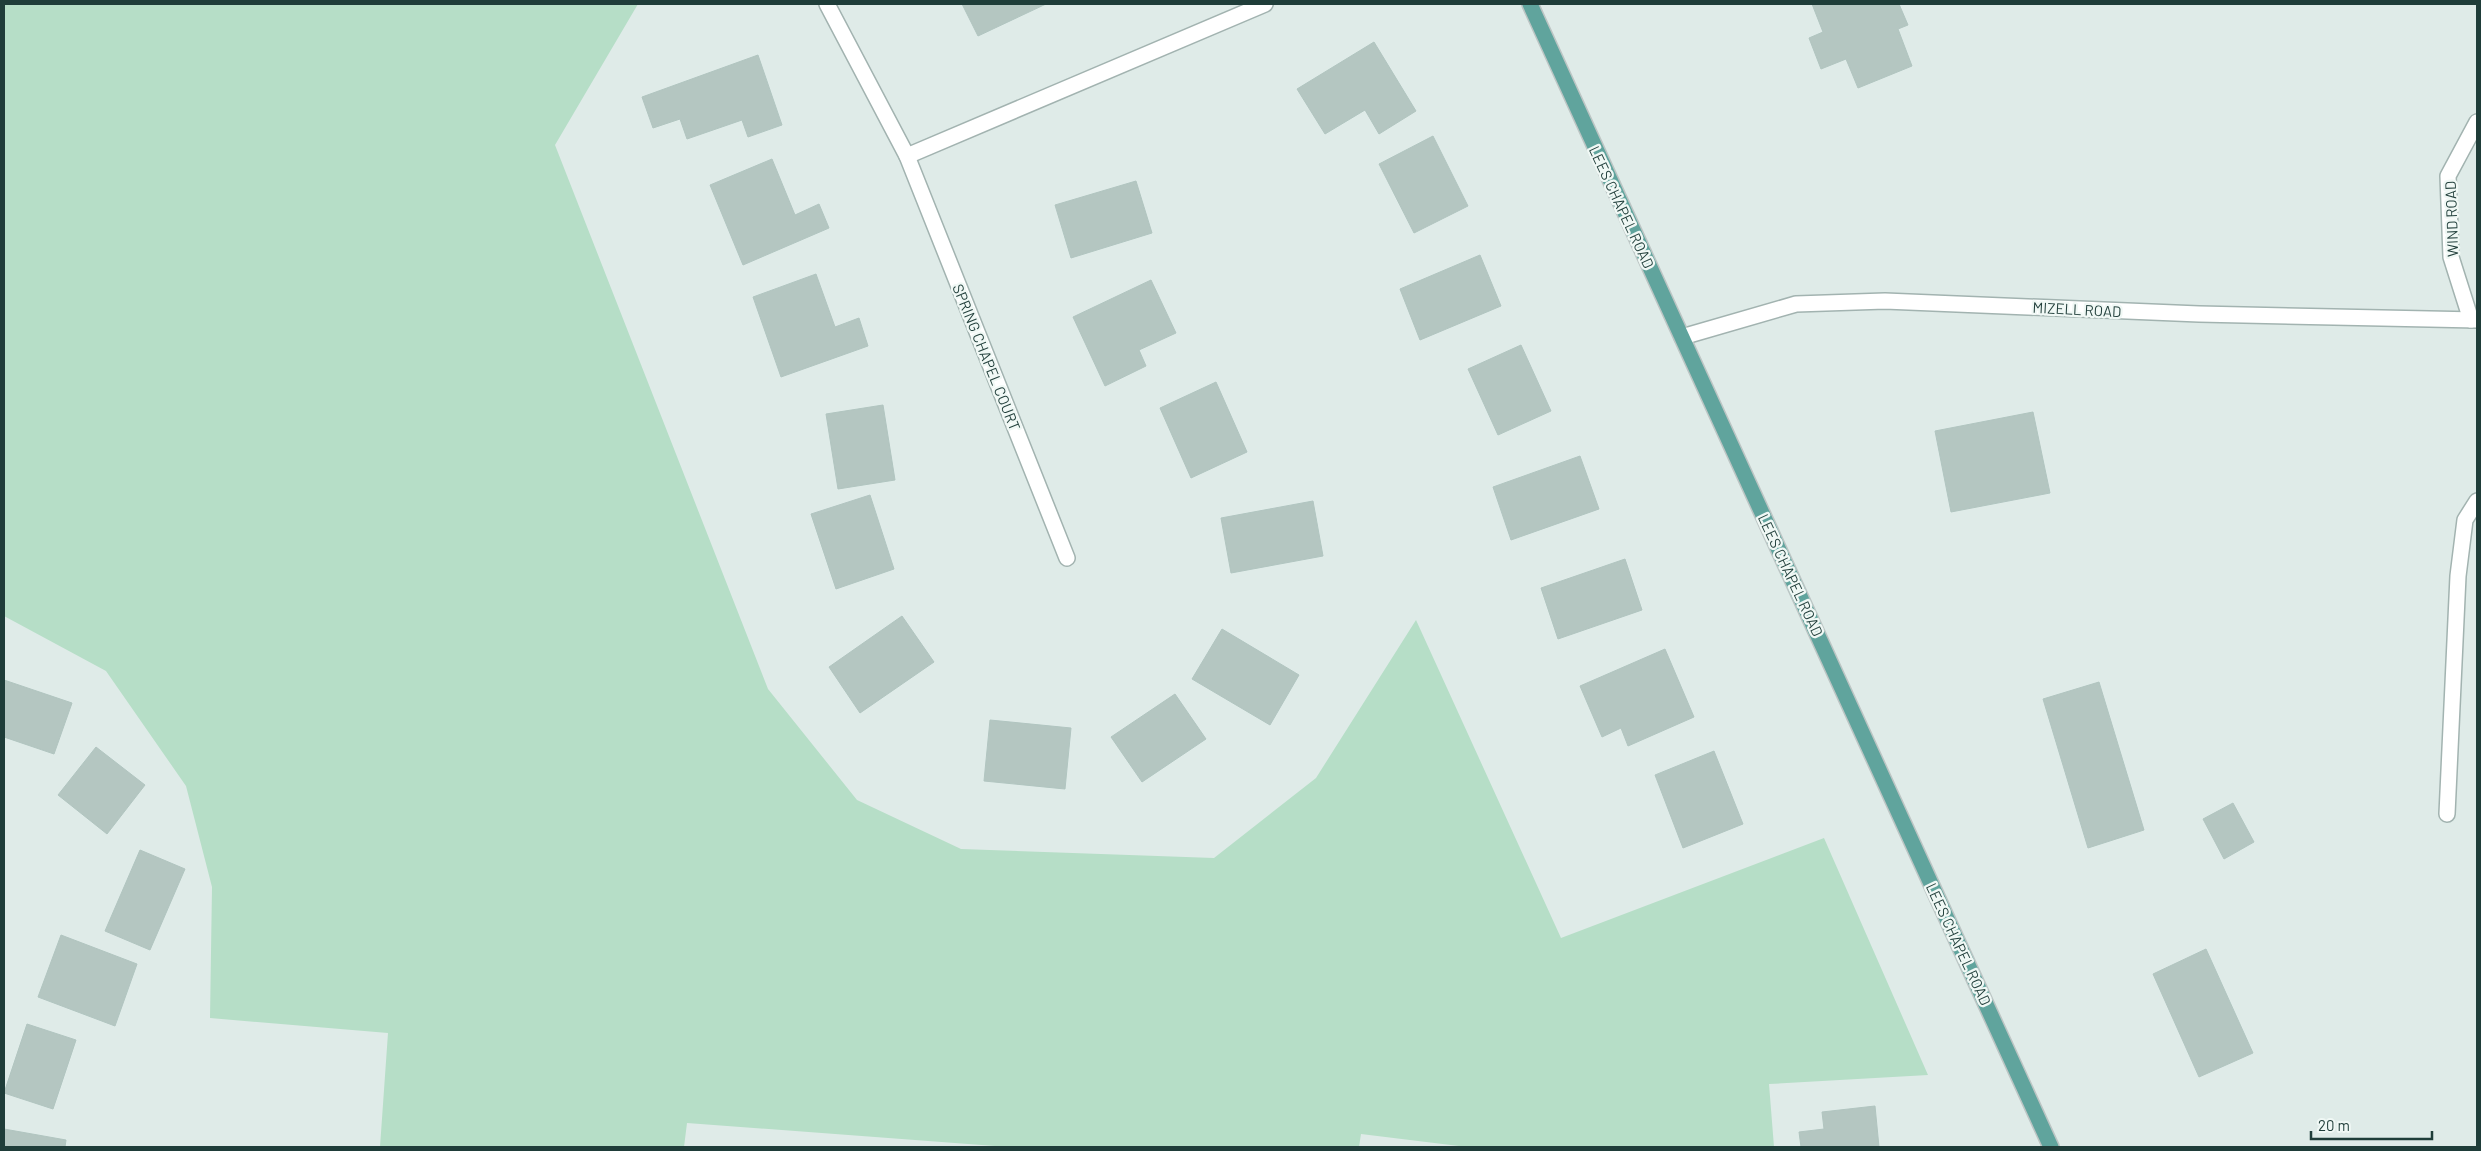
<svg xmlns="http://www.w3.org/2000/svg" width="2481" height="1151" viewBox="0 0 2481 1151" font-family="Barlow,sans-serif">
	<rect width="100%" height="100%" fill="#dfebe8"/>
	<polygon fill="#b6dec7" points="4,4 638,4 555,145 768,689 857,800 961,849 1214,858 1316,778 1416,620 1561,938 1824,838 1928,1075 1769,1084 1774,1147 1467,1147 1361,1134 1359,1147 1008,1147 687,1123 684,1147 380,1147 388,1033 210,1018 212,887 186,786 106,671 4,616"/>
	<g fill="#b4c6c1" stroke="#b1c5c0">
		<polygon points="962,4 1046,4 978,36"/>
		<polygon points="1812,4 1899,4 1908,25 1898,29 1912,66 1858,88 1846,59 1821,69 1809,38 1823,32"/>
		<polygon points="1374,42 1416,111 1379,134 1365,110 1325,134 1297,89"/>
		<polygon points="758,55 782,125 748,137 742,120 687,139 680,119 653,128 642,97"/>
		<polygon points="1433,136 1468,206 1414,233 1379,164"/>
		<polygon points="772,159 795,215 819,204 829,228 743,265 710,185"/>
		<polygon points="1136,181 1152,233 1071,258 1055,205"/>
		<polygon points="1480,255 1501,306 1420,340 1400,289"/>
		<polygon points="816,274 835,327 859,318 868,346 781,377 753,297"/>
		<polygon points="1151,280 1176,333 1139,350 1146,366 1105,386 1073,317"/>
		<polygon points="1521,345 1551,411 1498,435 1468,369"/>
		<polygon points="1216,382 1247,452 1191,478 1160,408"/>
		<polygon points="883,405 895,480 838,489 826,414"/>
		<polygon points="2033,412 2050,493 1951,512 1935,431"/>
		<polygon points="1580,456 1599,509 1511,540 1493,487"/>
		<polygon points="870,495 894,569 836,589 811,514"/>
		<polygon points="1313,501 1323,556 1231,573 1221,518"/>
		<polygon points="1625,559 1642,610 1558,639 1541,588"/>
		<polygon points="902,616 934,662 860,713 829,667"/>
		<polygon points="1222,629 1299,675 1270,725 1192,679"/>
		<polygon points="1665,649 1694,717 1628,746 1621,728 1602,737 1580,686"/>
		<polygon points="4,680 72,703 54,754 4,737"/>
		<polygon points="2099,682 2144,830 2088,848 2043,699"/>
		<polygon points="1175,694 1206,739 1142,782 1111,737"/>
		<polygon points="990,720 1071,728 1065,789 984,781"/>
		<polygon points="96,747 145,785 107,834 58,795"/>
		<polygon points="1714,751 1743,824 1683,848 1655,775"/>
		<polygon points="2233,803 2254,842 2224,859 2203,819"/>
		<polygon points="140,850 185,869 150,950 105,931"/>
		<polygon points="61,935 137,964 115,1026 38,997"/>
		<polygon points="2206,949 2253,1053 2199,1077 2153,974"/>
		<polygon points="27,1024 76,1040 53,1109 4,1093"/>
		<polygon points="1875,1106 1879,1147 1801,1147 1799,1132 1824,1129 1822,1112"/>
		<polygon points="4,1129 66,1140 65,1147 4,1147"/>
	</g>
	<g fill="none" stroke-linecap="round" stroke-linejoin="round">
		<g stroke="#a2b3b0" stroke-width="18">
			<g id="minor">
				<polyline points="827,4 907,156 1067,558"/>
				<polyline points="907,156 1265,4"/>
				<polyline points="2471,320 2451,257 2448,176 2477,122"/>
				<polyline points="1682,337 1796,304 1885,301 2199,314 2477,320"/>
				<polyline points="2447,814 2458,576 2465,520 2477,501"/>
			</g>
		</g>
		<g stroke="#bcc5c4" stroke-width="18">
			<polyline id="major" points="1530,4 2051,1147"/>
		</g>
		<use href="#minor" stroke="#fff" stroke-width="15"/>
		<use href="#major" stroke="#60a49d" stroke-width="15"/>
	</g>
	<g text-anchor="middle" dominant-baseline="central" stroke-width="4.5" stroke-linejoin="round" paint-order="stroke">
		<g font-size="15" fill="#1f3d39" stroke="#f0f8f5">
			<text transform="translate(1622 207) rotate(65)">LEES CHAPEL ROAD</text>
			<text transform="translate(2451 219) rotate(-92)">WIND ROAD</text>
			<text transform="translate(2077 309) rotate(3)">MIZELL ROAD</text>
			<text transform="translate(987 357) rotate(68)">SPRING CHAPEL COURT</text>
			<text transform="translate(1791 575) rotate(65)">LEES CHAPEL ROAD</text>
			<text transform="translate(1959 944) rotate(65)">LEES CHAPEL ROAD</text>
		</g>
	</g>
	<rect width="2481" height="1151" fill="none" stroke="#1f3d39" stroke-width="10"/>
	<path d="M2311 1131v8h121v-8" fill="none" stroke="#1f3d39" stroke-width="2.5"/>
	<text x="2318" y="1131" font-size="15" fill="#1f3d39" stroke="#f0f8f5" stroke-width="4" paint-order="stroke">20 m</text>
</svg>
